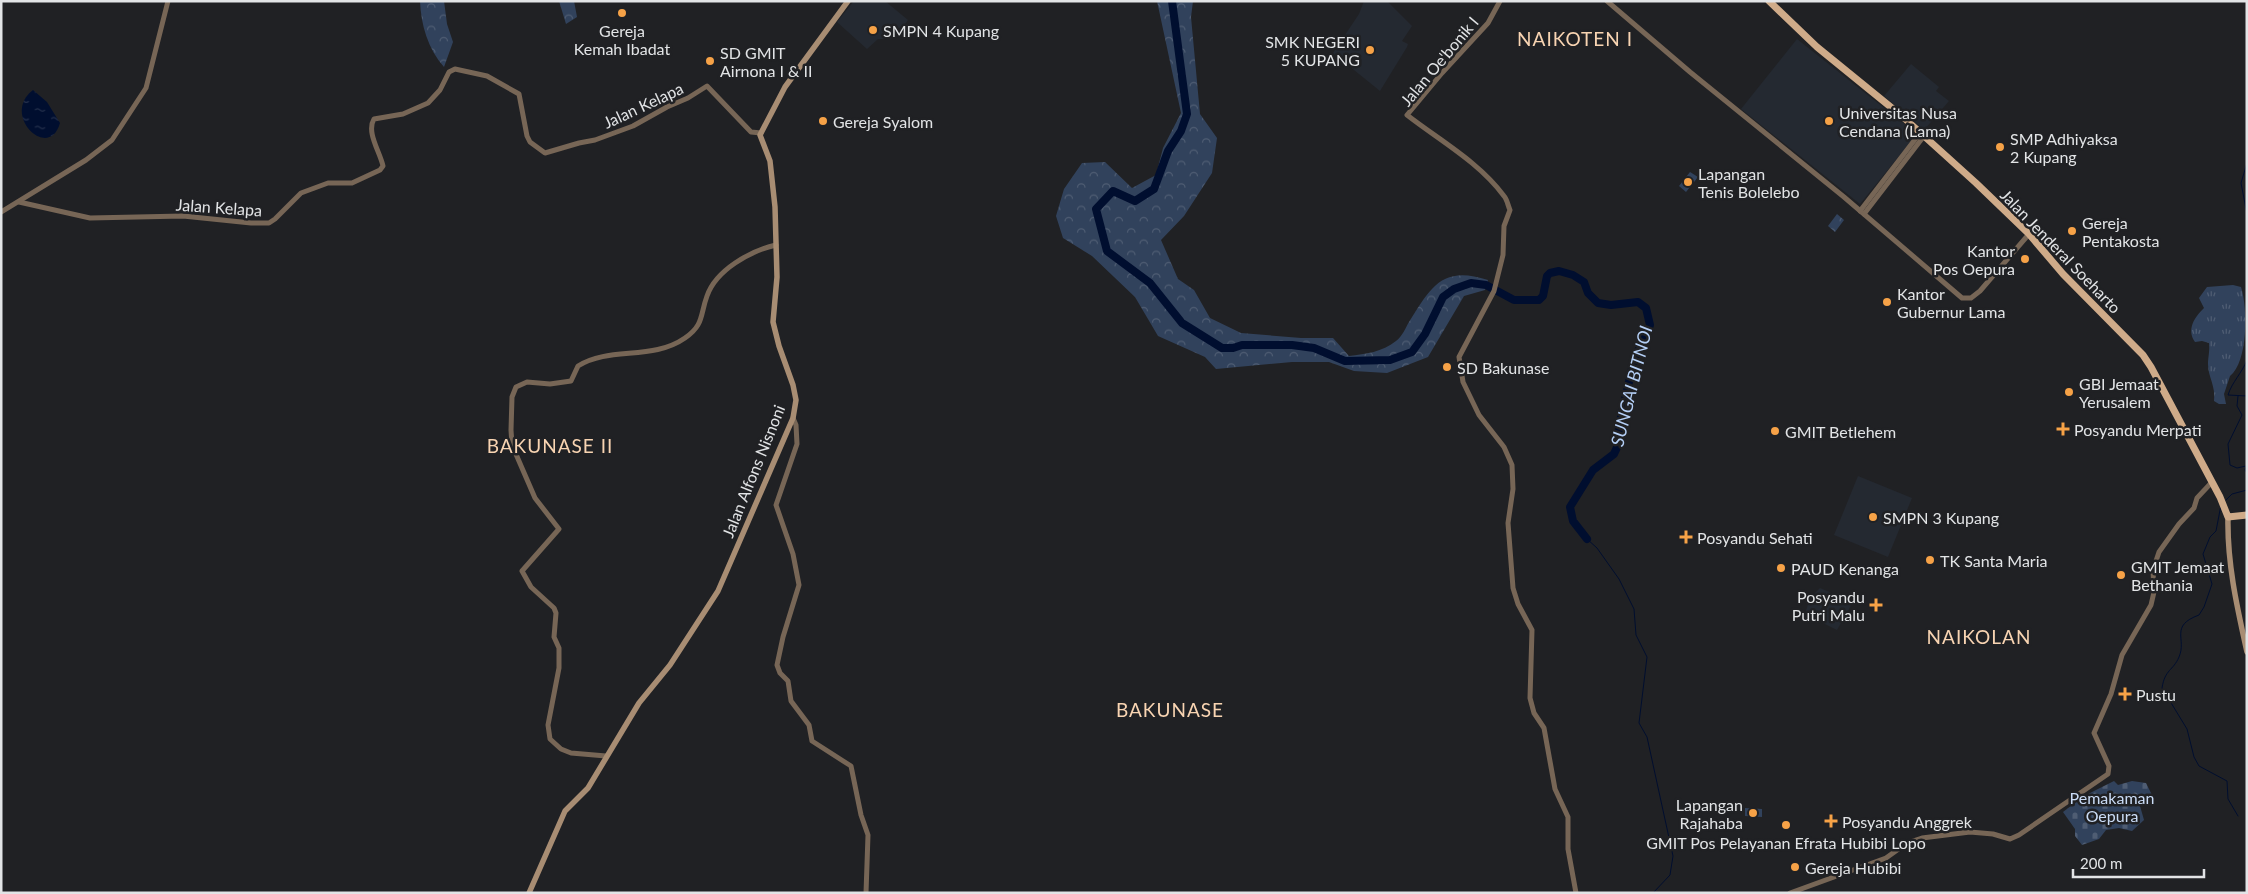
<svg xmlns="http://www.w3.org/2000/svg" width="2248" height="894" viewBox="0 0 2248 894" font-family="Lato,sans-serif">
	<defs>
		<pattern id="grass-tufts" width="24" height="20" patternUnits="userSpaceOnUse" patternTransform="scale(1.25)"><rect width="24" height="20" fill="#31425c"/><path d="M3 7l-1-3M5 7V3M7 7l1-3M15 17l-1-3M17 17v-4M19 17l1-3" fill="none" stroke="#4f5d73"/></pattern>
		<pattern id="forest-crowns" width="20" height="18" patternUnits="userSpaceOnUse" patternTransform="scale(1.25)"><rect width="20" height="18" fill="#31425c"/><path d="M2 6a3 3 0 1 1 6 0M12 15a3 3 0 1 1 6 0" fill="none" stroke="#4f5d73"/></pattern>
		<pattern id="cemetery-stones" width="16" height="16" patternUnits="userSpaceOnUse" patternTransform="scale(1.25)"><rect width="16" height="16" fill="#31425c"/><path d="M2 7V4a2 2 0 0 1 4 0v3zM10 15v-3a2 2 0 0 1 4 0v3z" fill="#4f5d73"/></pattern>
		<pattern id="water-ripples" width="26" height="14" patternUnits="userSpaceOnUse" patternTransform="scale(1.25)"><rect width="26" height="14" fill="#000e2f"/><path d="M2 4q2-2 4 0t4 0M15 11q2-2 4 0t4 0" fill="none" stroke="#25314d"/></pattern>
	</defs>
	<rect width="100%" height="100%" fill="#202124"/>
	<g fill="#242931">
		<polygon points="854,1 885,1 908,20 894,39 878,39 867,49 837,22"/>
		<polygon points="1364,1 1387,1 1412,26 1402,41 1408,44 1407,47 1380,91 1333,53 1359,14"/>
		<polygon points="1797,39 1917,134 1860,204 1741,109"/>
		<polygon points="1911,64 1939,87 1936,91 1949,101 1924,130 1884,96"/>
		<polygon points="1858,476 1912,498 1888,557 1834,535"/>
		<polygon points="1820,588 1853,602 1837,630 1805,614 1810,598"/>
	</g>
	<path fill="url(#grass-tufts)" d="M2233,285L2241,287C2248,309 2248,362 2230,376L2224,394L2226,404H2219L2214,401C2216,386 2208,377 2208,364C2208,357 2210,351 2209,343L2202,341L2195,342C2186,329 2195,317 2204,308L2199,298L2207,287Z"/>
	<g fill="url(#forest-crowns)">
		<path d="M420,1H444L447,24L453,42L444,67C428,49 421,25 420,1Z"/>
		<polygon points="559,1 574,1 577,17 566,24"/>
		<path d="M1157,1H1193L1191,17L1200,114L1217,138L1212,173L1184,216L1161,240L1178,279L1194,290L1210,318L1241,333L1301,338H1333L1349,356C1366,354 1382,352 1396,341C1402,337 1406,327 1409,322C1431,287 1442,265 1488,280L1485,290L1464,296L1428,357L1387,373L1354,371L1329,362H1292L1216,369L1205,357L1158,336L1135,297L1092,256L1063,238L1056,216L1064,189L1082,163L1105,162L1132,188L1156,175L1163,148L1181,113Z"/>
		<polygon points="1837,214 1844,220 1835,232 1828,226"/>
	</g>
	<polygon fill="url(#cemetery-stones)" points="2114,781 2118,785 2132,781 2146,783 2152,795 2140,806 2144,820 2132,831 2119,828 2106,830 2099,839 2082,845 2075,836 2075,829 2063,812 2084,796"/>
	<g fill="#31425c">
		<polygon points="1690,172 1698,177 1686,192 1679,186"/>
		<polygon points="1745,808 1762,809 1762,817 1745,816"/>
	</g>
	<path fill="url(#water-ripples)" d="M33,90L47,102L60,123C49,162 0,115 33,90Z"/>
	<g fill="none" stroke-linecap="round" stroke-linejoin="round">
		<g stroke="#000e2f" stroke-width="1">
			<polyline points="2247,163 2241,183 2247,214"/>
			<path d="M2247,360C2242,373 2232,382 2228,395L2247,396"/>
			<polyline points="2238,396 2237,406 2242,415 2228,444 2230,465 2237,468 2246,466"/>
			<polyline points="2246,467 2245,470 2247,473"/>
			<polyline points="2226,500 2232,494 2247,490"/>
			<path d="M2221,505L2216,531L2210,537L2203,554L2212,584L2204,607L2199,615C2169,626 2187,639 2179,657C2173,671 2165,669 2162,688L2187,729L2194,757L2199,766L2227,781L2228,799L2238,816"/>
			<polyline points="1587,539 1597,548 1619,579 1634,609 1636,635 1647,657 1639,723 1647,737 1673,856 1670,875 1653,893"/>
		</g>
		<polyline stroke="#000e2f" stroke-width="8" points="1172,1 1187,114 1181,131 1168,151 1154,189 1135,201 1113,191 1096,209 1107,251 1150,283 1182,323 1222,348 1233,348 1242,345 1292,345 1314,348 1345,361 1390,360 1412,352 1425,334 1443,297 1454,289 1471,283 1486,285 1514,300 1539,300 1543,296 1547,276 1550,273 1559,271 1573,275 1584,282 1588,293 1598,303 1611,305 1638,302 1646,308 1650,325 1634,360 1619,426 1619,443 1614,454 1593,470 1570,507 1573,521 1587,539"/>
		<g stroke="#776656" stroke-width="5">
			<path d="M1500,1L1488,23L1442,73L1407,115C1439,140 1479,162 1504,196C1507,199 1508,206 1510,210L1504,226L1503,255L1494,291L1459,357L1463,382L1479,415L1504,447L1512,465L1513,489L1508,523L1513,588L1518,604L1532,630L1530,698L1534,713L1544,728L1555,789L1568,817V849L1576,893"/>
			<polyline points="1607,1 1690,72 1844,197 1962,298 1971,298 1980,291 2029,234"/>
			<path d="M19,202L90,218L183,216L251,223H269L275,219L301,193L328,183H352L380,170L383,166C380,152 366,132 374,119L403,114L428,103L440,90L449,72L455,69L487,76L519,94L527,136L530,142L545,153L579,143L595,140L633,126L667,107L688,98L707,86L751,132L761,133"/>
			<polyline points="1860,211 1920,133"/>
			<polyline points="1,212 86,160 112,140 146,88 168,1"/>
			<polyline points="1864,214 1924,136"/>
			<polyline points="793,418 796,425 797,444 776,505 793,554 799,585 783,637 777,665 780,673 788,681 791,701 809,725 812,741 851,766 861,815 868,835 866,893"/>
			<path d="M606,756L571,753L561,749L550,739L548,725L559,668V648L554,637L556,613L554,608L531,587L522,571L559,529L535,498L512,445L511,430L512,397L516,387L527,382L550,384L571,381L578,366C610,346 652,361 685,338C704,325 700,315 707,296C716,270 750,251 776,245"/>
			<polyline points="1790,893 1886,858 1907,843 1922,838 1970,832 1993,834 2010,839 2019,835 2108,774 2109,766 2094,733 2111,694 2122,655 2151,605 2154,592 2153,570 2159,552 2179,524 2194,508 2197,498 2212,482"/>
		</g>
		<g stroke="#a88d73" stroke-width="5.5">
			<path d="M2228,517C2227,563 2237,607 2247,652"/>
			<polyline points="529,893 565,811 588,788 639,703 670,665 718,591 793,418 796,400 793,385 779,346 773,322 777,277 775,207 770,161 760,135 785,87 848,1"/>
		</g>
		<polyline stroke="#cfab89" stroke-width="7" points="1769,1 1817,47 1903,117 1976,183 2029,234 2063,274 2143,355 2151,367 2220,497 2228,517 2247,515"/>
	</g>
	<g fill="#f6a247" stroke="#202124" stroke-width="2">
		<circle cx="622" cy="13" r="5"/>
		<circle cx="873" cy="30" r="5"/>
		<circle cx="1370" cy="50" r="5"/>
		<circle cx="710" cy="61" r="5"/>
		<circle cx="823" cy="121" r="5"/>
		<circle cx="1829" cy="121" r="5"/>
		<circle cx="2000" cy="147" r="5"/>
		<circle cx="1688" cy="182" r="5"/>
		<circle cx="2072" cy="231" r="5"/>
		<circle cx="2025" cy="259" r="5"/>
		<circle cx="1887" cy="302" r="5"/>
		<circle cx="1447" cy="367" r="5"/>
		<circle cx="2069" cy="392" r="5"/>
		<path d="M2060.5 421.5h5v5h5v5h-5v5h-5v-5h-5v-5h5z"/>
		<circle cx="1775" cy="431" r="5"/>
		<circle cx="1873" cy="517" r="5"/>
		<path d="M1683.5 529.5h5v5h5v5h-5v5h-5v-5h-5v-5h5z"/>
		<circle cx="1930" cy="560" r="5"/>
		<circle cx="1781" cy="568" r="5"/>
		<circle cx="2121" cy="575" r="5"/>
		<path d="M1873.5 597.5h5v5h5v5h-5v5h-5v-5h-5v-5h5z"/>
		<path d="M2122.5 686.5h5v5h5v5h-5v5h-5v-5h-5v-5h5z"/>
		<circle cx="1753" cy="813" r="5"/>
		<path d="M1828.5 813.5h5v5h5v5h-5v5h-5v-5h-5v-5h5z"/>
		<circle cx="1786" cy="825" r="5"/>
		<circle cx="1795" cy="867" r="5"/>
	</g>
	<g text-anchor="middle" dominant-baseline="central" stroke-width="5" stroke-linejoin="round" paint-order="stroke">
		<g font-size="16" fill="#e2e4e6" stroke="#202124" text-anchor="start">
			<text x="622" y="30" text-anchor="middle">Gereja<tspan x="622" dy="18">Kemah Ibadat</tspan></text>
			<text x="883" y="30">SMPN 4 Kupang</text>
			<text x="1360" y="41" text-anchor="end">SMK NEGERI<tspan x="1360" dy="18">5 KUPANG</tspan></text>
			<text x="720" y="52">SD GMIT<tspan x="720" dy="18">Airnona I &amp; II</tspan></text>
			<text x="1839" y="112">Universitas Nusa<tspan x="1839" dy="18">Cendana (Lama)</tspan></text>
			<text x="833" y="121">Gereja Syalom</text>
			<text x="2010" y="138">SMP Adhiyaksa<tspan x="2010" dy="18">2 Kupang</tspan></text>
			<text x="1698" y="173">Lapangan<tspan x="1698" dy="18">Tenis Bolelebo</tspan></text>
			<text x="2082" y="222">Gereja<tspan x="2082" dy="18">Pentakosta</tspan></text>
			<text x="2015" y="250" text-anchor="end">Kantor<tspan x="2015" dy="18">Pos Oepura</tspan></text>
			<text x="1897" y="293">Kantor<tspan x="1897" dy="18">Gubernur Lama</tspan></text>
			<text x="1457" y="367">SD Bakunase</text>
			<text x="2079" y="383">GBI Jemaat<tspan x="2079" dy="18">Yerusalem</tspan></text>
			<text x="2074" y="429">Posyandu Merpati</text>
			<text x="1785" y="431">GMIT Betlehem</text>
			<text x="1883" y="517">SMPN 3 Kupang</text>
			<text x="1697" y="537">Posyandu Sehati</text>
			<text x="1940" y="560">TK Santa Maria</text>
			<text x="2131" y="566">GMIT Jemaat<tspan x="2131" dy="18">Bethania</tspan></text>
			<text x="1791" y="568">PAUD Kenanga</text>
			<text x="1865" y="596" text-anchor="end">Posyandu<tspan x="1865" dy="18">Putri Malu</tspan></text>
			<text x="2136" y="694">Pustu</text>
			<text x="1743" y="804" text-anchor="end">Lapangan<tspan x="1743" dy="18">Rajahaba</tspan></text>
			<text x="1842" y="821">Posyandu Anggrek</text>
			<text x="1786" y="842" text-anchor="middle">GMIT Pos Pelayanan Efrata Hubibi Lopo</text>
			<text x="1805" y="867">Gereja Hubibi</text>
		</g>
		<g font-size="16" fill="#e2e4e6" stroke="#202124">
			<text transform="translate(1439 61) rotate(-50)">Jalan Oe'bonik I</text>
			<text transform="translate(643 105) rotate(-25)">Jalan Kelapa</text>
			<text transform="translate(219 207) rotate(4)">Jalan Kelapa</text>
			<text transform="translate(2061 251) rotate(46)">Jalan Jenderal Soeharto</text>
			<text transform="translate(753 471) rotate(-68)">Jalan Alfons Nisnoni</text>
		</g>
		<g font-size="16" fill="#cadcf6" stroke="#202124">
			<text x="2112" y="797">Pemakaman<tspan x="2112" dy="18">Oepura</tspan></text>
		</g>
		<g font-size="18" font-style="italic" fill="#b4cff6" stroke="#202124">
			<text transform="translate(1631 386) rotate(-76)">SUNGAI BITNOI</text>
		</g>
		<g font-size="19" letter-spacing="1" fill="#f8d4b2" stroke="#202124">
			<text x="1575" y="38">NAIKOTEN I</text>
			<text x="550" y="445">BAKUNASE II</text>
			<text x="1979" y="636">NAIKOLAN</text>
			<text x="1170" y="709">BAKUNASE</text>
		</g>
	</g>
	<rect width="2248" height="894" fill="none" stroke="#e2e4e6" stroke-width="5"/>
	<path d="M2073 869v8h131v-8" fill="none" stroke="#e2e4e6" stroke-width="2.5"/>
	<text x="2080" y="869" font-size="15" fill="#e2e4e6" stroke="#202124" stroke-width="4" paint-order="stroke">200 m</text>
</svg>
